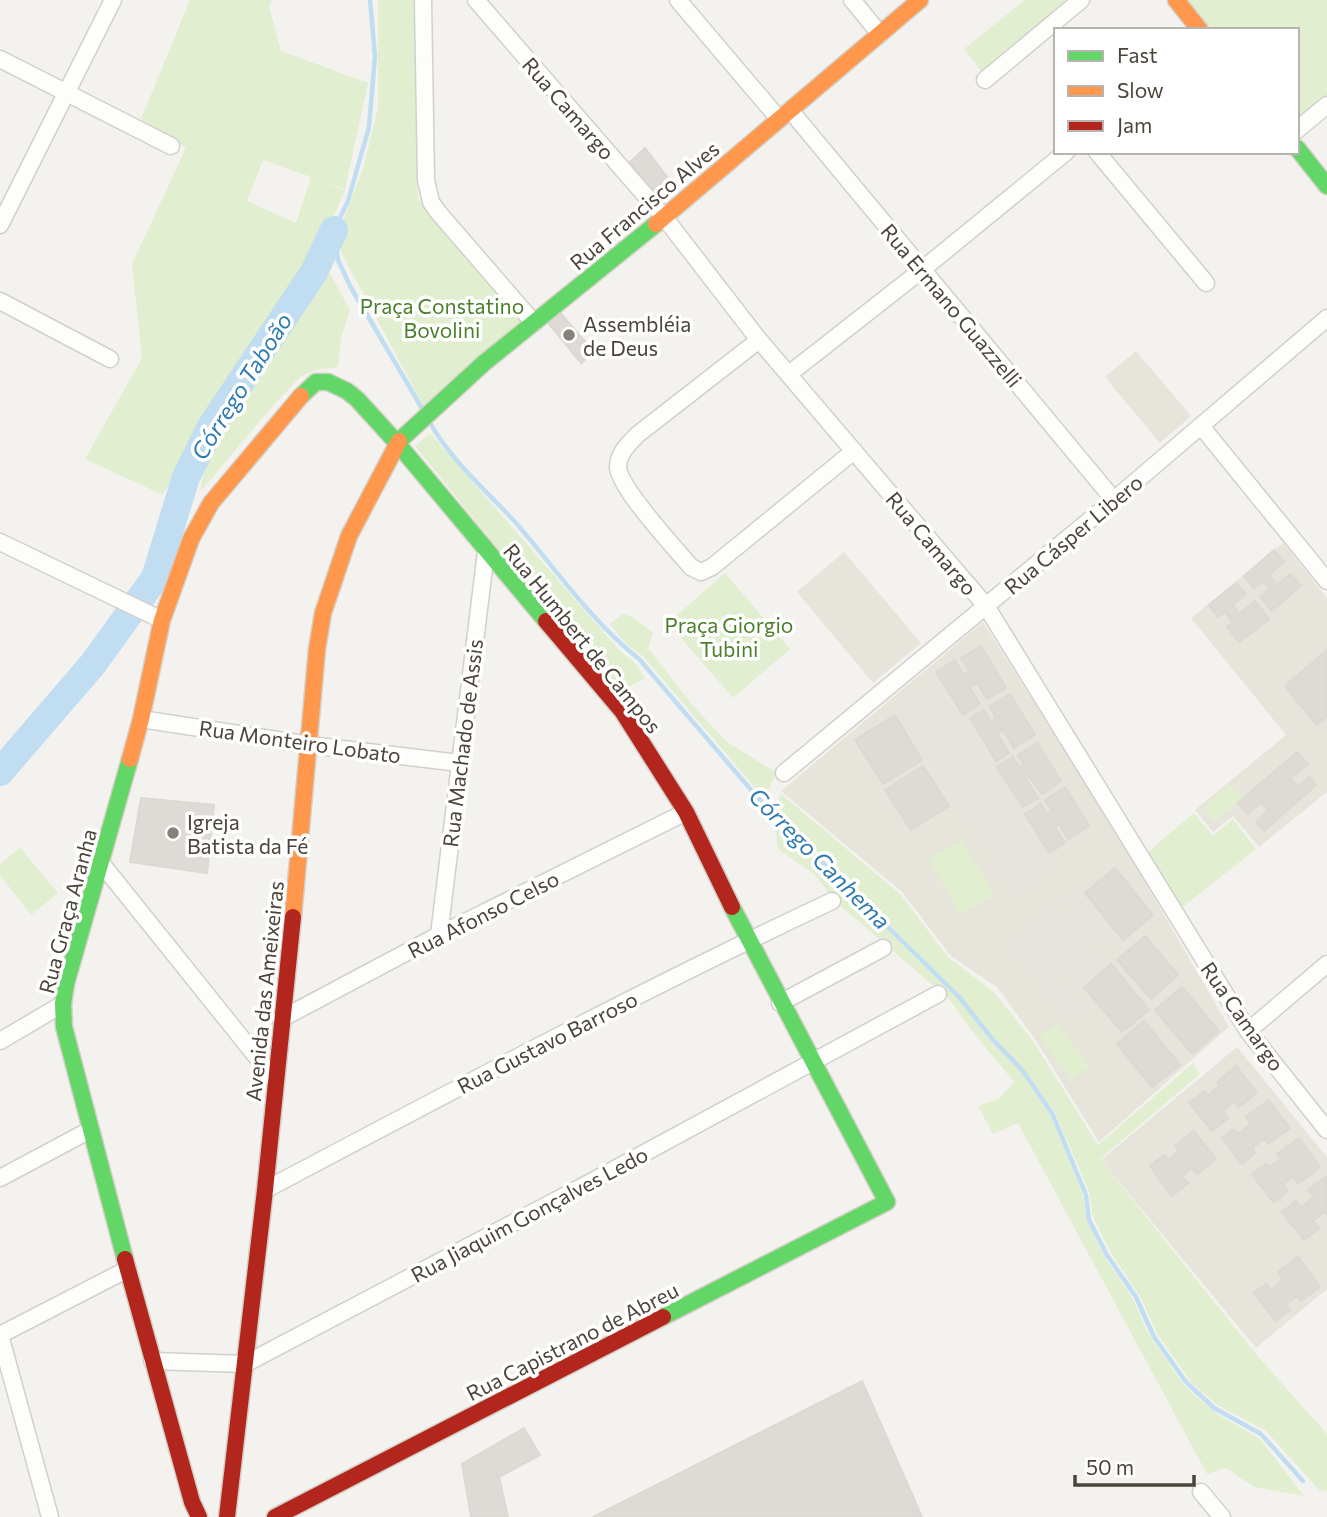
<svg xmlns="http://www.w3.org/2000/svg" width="1327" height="1517" viewBox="0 0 1327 1517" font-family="Commissioner,sans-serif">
	<rect width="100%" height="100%" fill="#f4f2ee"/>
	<g fill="#e7e4dc">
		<polygon points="1136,351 1191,416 1160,443 1105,377"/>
		<polygon points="1283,543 1327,598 1327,792 1259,847 1233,816 1213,832 1195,810 1286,735 1191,618"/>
		<polygon points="844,552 921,643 873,683 797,592"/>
		<polygon points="983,622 1110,822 1229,1027 1099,1142 1037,1042 997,987 951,956 902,892 781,791"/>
		<polygon points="1237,1047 1327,1157 1327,1289 1256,1348 1101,1160"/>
	</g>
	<g fill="#e1eecf" fill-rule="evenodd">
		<path d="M190,0H272L269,6L281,51L368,83L345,189L313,178L345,190L311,268L293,284L197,434L163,495L85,459L142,358L132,264L186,148L141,119ZM263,160L311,177L296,223L247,201Z"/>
		<polygon points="378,0 417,0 418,199 526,326 424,407 341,252 340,229 363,169 378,108"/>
		<polygon points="1025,0 1073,0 983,73 964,49"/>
		<polygon points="1184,0 1327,0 1327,101 1297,125 1297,30 1207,30"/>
		<path d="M328,270L350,310L341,338L338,367L315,370L300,377L270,409L201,491C202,445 257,375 284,337C300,316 314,293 328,270Z"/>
		<polygon points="430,433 619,650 635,663 645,678 616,694 415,446"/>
		<polygon points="725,573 790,649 733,698 668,623"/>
		<polygon points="623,614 633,617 653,633 648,648 694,707 727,742 777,773 770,785 767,802 644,657 626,644 610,624"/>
		<polygon points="1230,784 1242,797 1215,822 1203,808"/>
		<polygon points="780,793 900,894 949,958 994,992 1033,1041 1098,1145 1193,1063 1200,1074 1100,1159 1255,1353 1327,1434 1327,1490 1320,1491 1265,1430 1217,1405 1192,1383 1158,1335 1141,1298 1111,1253 1093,1217 1089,1191 1054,1110 959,995 777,811"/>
		<polygon points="1194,813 1213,836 1233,819 1256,849 1179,910 1147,853"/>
		<polygon points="774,818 958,999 991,1042 1020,1071 1050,1114 1083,1195 1087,1221 1104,1256 1133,1299 1150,1337 1184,1385 1214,1412 1260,1439 1304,1496 1254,1487 1226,1468 1207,1474 1018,1123 993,1134 978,1106 998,1099 1014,1082 969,1027 950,1000 834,900 814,874 778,849"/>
		<polygon points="961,840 995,895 960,914 928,859"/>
		<polygon points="20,848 58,893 31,915 0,875 0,864"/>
		<polygon points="1057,1023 1090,1066 1072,1080 1039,1037"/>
	</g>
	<g fill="#e6e3df">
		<polygon points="936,680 1049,865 1017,894 899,704"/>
		<polygon points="1073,890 1113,936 1103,945 1063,899"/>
		<polygon points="1053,906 1101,963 1092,971 1044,914"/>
		<polygon points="1036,921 1082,976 1075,983 1028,928"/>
		<polygon points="1018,933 1080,1011 1069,1019 1008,941"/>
	</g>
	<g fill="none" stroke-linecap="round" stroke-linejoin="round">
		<g stroke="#c0ddf1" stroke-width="4.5">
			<polyline points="370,0 375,56 369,127 348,201 334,230 338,260 350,286 423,410"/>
			<path d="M429,421C451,461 486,490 516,523C556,569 591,621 639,659L764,805L959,997L993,1040L1022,1070L1052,1113L1086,1195L1089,1220L1107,1255L1136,1297L1154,1337L1186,1382L1214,1408L1261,1434L1303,1481"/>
		</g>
		<polyline stroke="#c0ddf1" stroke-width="28" points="0,772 93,664 155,578 186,477 212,425 314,272 334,230"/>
	</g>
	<g fill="#dedbd6" stroke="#dcd9d4" stroke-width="2">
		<polygon points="645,148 671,182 655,195 630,162"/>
		<polygon points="556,308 594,352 581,363 544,318"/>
		<polygon points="1274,550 1284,562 1269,575 1277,585 1290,574 1301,586 1272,611 1260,597 1270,589 1263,581 1254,588 1244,576"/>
		<polygon points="1236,583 1246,594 1233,605 1239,614 1255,601 1269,619 1239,642 1227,627 1233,622 1225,612 1218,617 1209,605"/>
		<polygon points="981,646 1006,688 987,699 977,683 970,688 980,704 963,715 936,672 955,660 963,674 969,671 961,658"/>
		<polygon points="1327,650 1327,717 1317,725 1285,686"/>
		<polygon points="1010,694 1035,735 1014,748 1003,730 997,733 1009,753 996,761 970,718 984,710 991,722 996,718 989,706"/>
		<polygon points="895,715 922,760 883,784 855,740"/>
		<polygon points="1037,743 1061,781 1042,794 1030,777 1026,779 1038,798 1023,807 997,767 1013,757 1019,767 1024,764 1018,755"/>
		<polygon points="1297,752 1308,764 1291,778 1298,787 1309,777 1316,785 1264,831 1256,822 1268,811 1261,802 1248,814 1238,803"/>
		<polygon points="923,766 949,806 911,830 885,790"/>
		<polygon points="1065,787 1089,826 1068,839 1059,824 1055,827 1065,843 1049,853 1025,814 1041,804 1047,814 1052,811 1045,800"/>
		<polygon points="141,798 214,805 207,873 130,862"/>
		<polygon points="1115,868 1153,915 1123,940 1085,893"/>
		<polygon points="1145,936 1178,975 1151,999 1117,960"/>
		<polygon points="1111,964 1149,1010 1122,1032 1084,987"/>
		<polygon points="1182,987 1219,1031 1192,1054 1155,1010"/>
		<polygon points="1144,1021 1180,1065 1152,1087 1117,1044"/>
		<polygon points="1236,1066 1257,1093 1239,1107 1234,1101 1223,1111 1228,1118 1212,1131 1189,1103 1205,1091 1208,1095 1220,1086 1217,1082"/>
		<polygon points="1269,1100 1290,1128 1268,1144 1264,1139 1252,1148 1255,1153 1242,1164 1222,1138 1233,1129 1238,1134 1251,1124 1246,1117"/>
		<polygon points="1194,1131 1216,1159 1197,1174 1192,1168 1182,1176 1188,1183 1172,1196 1150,1166 1164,1155 1168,1160 1179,1151 1175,1146"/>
		<polygon points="1299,1138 1320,1167 1298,1184 1293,1177 1283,1184 1288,1191 1273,1202 1252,1174 1266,1164 1269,1167 1281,1159 1277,1154"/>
		<polygon points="1327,1176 1327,1215 1324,1212 1313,1221 1319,1228 1304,1240 1282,1212 1296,1201 1301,1207 1314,1197 1308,1190"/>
		<polygon points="1298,1257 1320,1287 1301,1301 1297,1296 1286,1304 1290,1310 1275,1321 1254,1293 1266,1284 1271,1290 1283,1280 1278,1272"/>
		<polygon points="862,1381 922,1517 593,1517"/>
		<polygon points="524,1428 540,1455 499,1477 508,1517 471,1517 462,1464"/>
	</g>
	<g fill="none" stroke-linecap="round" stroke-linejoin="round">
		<g stroke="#d2d0cb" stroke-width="19">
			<g id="street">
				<polyline points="423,0 426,180 431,202 438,212 534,323"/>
				<polyline points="476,0 664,217 759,340 986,606 1248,1031 1327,1130"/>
				<polyline points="678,0 779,119"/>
				<polyline points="852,0 880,34"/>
				<polyline points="0,59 171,146"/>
				<polyline points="985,80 1081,0"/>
				<polyline points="790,110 1114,500"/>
				<polyline points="1297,130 1327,105"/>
				<polyline points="1097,152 1206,283"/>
				<polyline points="0,225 113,0"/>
				<polyline points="0,301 110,359"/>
				<path d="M759,340L637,435C629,444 618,453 618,467C619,488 675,548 691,567L701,572L712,567L854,451"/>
				<polyline points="789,374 923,269 1066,152"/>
				<polyline points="1201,426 1327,581"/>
				<polyline points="0,542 162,620"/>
				<polyline points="141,719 310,745 459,763"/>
				<polyline points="784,773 1114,500 1327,318"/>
				<polyline points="101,863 276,1081"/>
				<polyline points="439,935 486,552"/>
				<polyline points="780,1003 883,948"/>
				<polyline points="281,1019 439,935 686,812"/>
				<polyline points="1248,1031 1327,964"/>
				<polyline points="0,1041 63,1004"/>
				<polyline points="0,1178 90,1130"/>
				<path d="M265,1190C452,1091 640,991 832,901"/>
				<polyline points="0,1335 50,1517"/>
				<polyline points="0,1335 128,1269"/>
				<polyline points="152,1361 245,1364 589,1183 938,994"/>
				<polyline points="1201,1492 1222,1517"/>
			</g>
		</g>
		<g stroke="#d3cfc5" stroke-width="19">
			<g id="fast">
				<polyline points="1297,148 1327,186"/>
				<polyline points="301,396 316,382 328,382 347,391 357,399 397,443 546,621"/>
				<polyline points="399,441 484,363 656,224"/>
				<polyline points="125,1259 64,1027 63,1004 66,984 130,759"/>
				<polyline points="663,1317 887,1202 732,907"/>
			</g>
		</g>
		<g stroke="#d3cfc5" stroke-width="19">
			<g id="slow">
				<polyline points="1176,0 1200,30"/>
				<polyline points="656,224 920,0"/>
				<polyline points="130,759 141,719 162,620 191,539 211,503 301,396"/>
				<polyline points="293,917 317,649 323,613 349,536 399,441"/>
			</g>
		</g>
		<g stroke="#d3cfc5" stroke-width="19">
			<g id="jam">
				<polyline points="546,621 622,711 686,812 732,907"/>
				<polyline points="125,1259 192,1502 199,1517"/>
				<polyline points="227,1517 265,1190 293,917"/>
				<polyline points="275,1517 663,1317"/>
			</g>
		</g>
		<use href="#street" stroke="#fdfdfc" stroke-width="16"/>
		<use href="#fast" stroke="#63d668" stroke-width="16"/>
		<use href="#slow" stroke="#ff974d" stroke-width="16"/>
		<use href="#jam" stroke="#b3261e" stroke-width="16"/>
	</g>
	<g fill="#868178" stroke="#fff" stroke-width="2.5">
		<circle cx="569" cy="335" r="7"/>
		<circle cx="173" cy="833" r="7"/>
	</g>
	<g text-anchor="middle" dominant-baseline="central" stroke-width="7" stroke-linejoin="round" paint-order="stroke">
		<g font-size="21" fill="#4b4439" stroke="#fff">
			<text transform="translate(569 108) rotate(49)">Rua Camargo</text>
			<text transform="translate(644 205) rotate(-40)">Rua Francisco Alves</text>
			<text transform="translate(952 305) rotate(50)">Rua Ermano Guazzelli</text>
			<text transform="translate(1073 534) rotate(-40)">Rua Cásper Libero</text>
			<text transform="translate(932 543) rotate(50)">Rua Camargo</text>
			<text transform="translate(583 638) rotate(51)">Rua Humbert de Campos</text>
			<text transform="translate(300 741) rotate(8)">Rua Monteiro Lobato</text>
			<text transform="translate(462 743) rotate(-83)">Rua Machado de Assis</text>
			<text transform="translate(67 911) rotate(-75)">Rua Graça Aranha</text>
			<text transform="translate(483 914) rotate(-27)">Rua Afonso Celso</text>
			<text transform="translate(264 991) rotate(-84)">Avenida das Ameixeiras</text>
			<text transform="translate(1243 1016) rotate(55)">Rua Camargo</text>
			<text transform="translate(547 1042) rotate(-27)">Rua Gustavo Barroso</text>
			<text transform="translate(529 1214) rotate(-28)">Rua Jiaquim Gonçalves Ledo</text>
			<text transform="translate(572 1341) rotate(-27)">Rua Capistrano de Abreu</text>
		</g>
		<g font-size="21" fill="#4a7f2a" stroke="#fff">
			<text x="442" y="305">Praça Constatino<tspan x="442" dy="24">Bovolini</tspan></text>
			<text x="729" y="624">Praça Giorgio<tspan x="729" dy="24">Tubini</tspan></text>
		</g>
		<g font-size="21" fill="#4b4439" stroke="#fff" text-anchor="start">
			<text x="583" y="323">Assembléia<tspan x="583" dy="24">de Deus</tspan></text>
			<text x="187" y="821">Igreja<tspan x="187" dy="24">Batista da Fé</tspan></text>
		</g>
		<g font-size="23" font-style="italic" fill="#2e7ab2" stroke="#fff">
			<text transform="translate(241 386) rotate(-58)">Córrego Taboão</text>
			<text transform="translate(820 858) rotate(45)">Córrego Canhema</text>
		</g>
	</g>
	<rect x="1054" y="28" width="245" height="126" fill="#ffffff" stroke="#b7b4b0" stroke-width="2"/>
	<rect x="1068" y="51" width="35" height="10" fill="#63d668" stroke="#b7b4b0" stroke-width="2"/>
	<text x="1117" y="63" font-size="21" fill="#4b4439">Fast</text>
	<rect x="1068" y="86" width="35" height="10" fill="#ff974d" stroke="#b7b4b0" stroke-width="2"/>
	<text x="1117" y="98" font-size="21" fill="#4b4439">Slow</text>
	<rect x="1068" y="121" width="35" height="10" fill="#b3261e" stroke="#b7b4b0" stroke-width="2"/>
	<text x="1117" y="133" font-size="21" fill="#4b4439">Jam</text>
	<path d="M1075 1475v10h119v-10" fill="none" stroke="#4b4439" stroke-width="3.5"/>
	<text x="1086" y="1475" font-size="21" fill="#4b4439" stroke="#ffffff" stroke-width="5" paint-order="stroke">50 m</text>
</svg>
